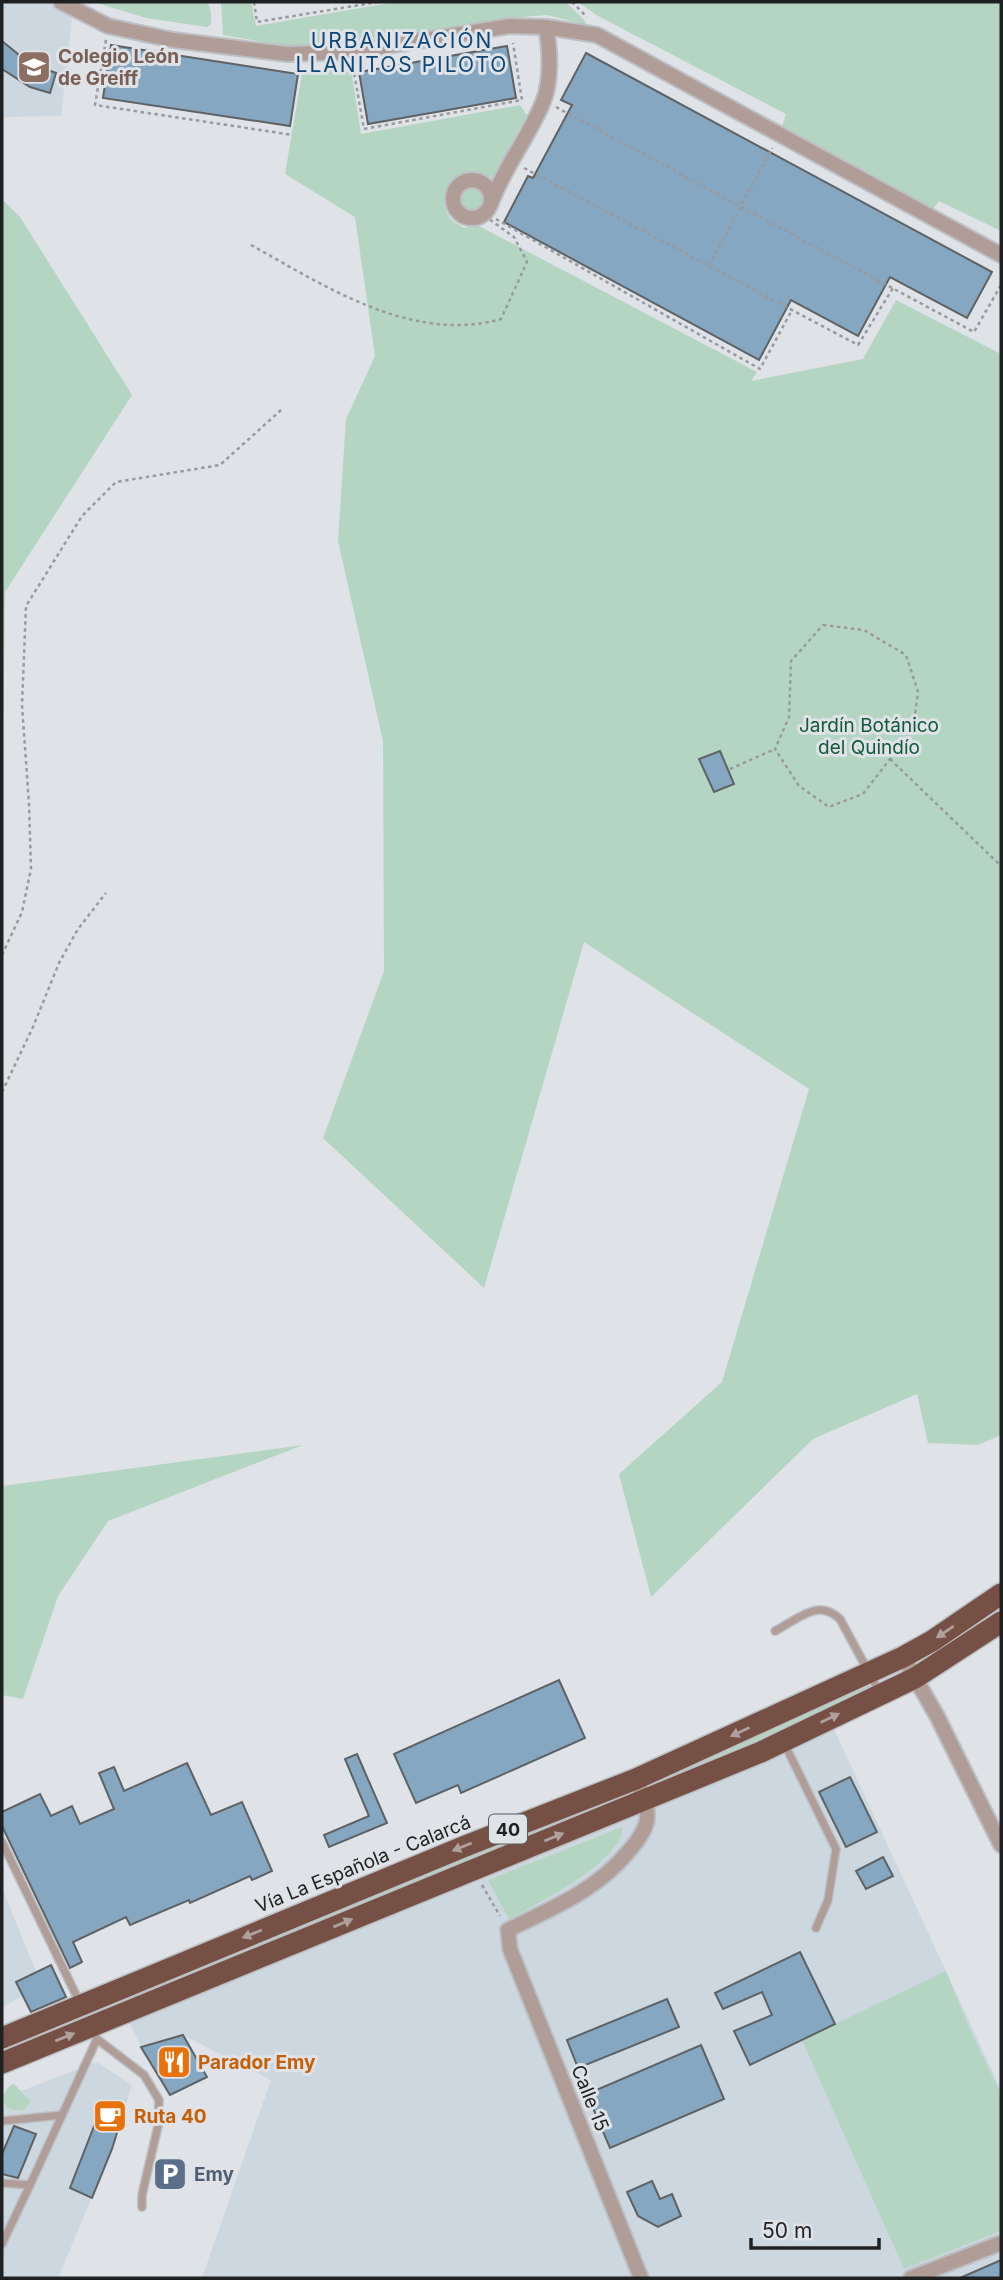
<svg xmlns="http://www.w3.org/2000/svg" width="1003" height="2280" viewBox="0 0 1003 2280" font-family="Inter,sans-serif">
	<rect width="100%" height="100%" fill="#dfe2e6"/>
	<g fill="#cdd7df">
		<polygon points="2,2 49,2 72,17 61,116 2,117"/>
		<polygon points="831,1723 1001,2090 1001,2278 202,2278 271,2080 183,2035 141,2047 125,2014"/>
		<polygon points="2,1888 36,1972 16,1982 23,1996 2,2007"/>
		<polygon points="97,2062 132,2085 112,2149 58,2278 2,2278 2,2101 4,2106 11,2110 23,2111 31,2102 21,2091"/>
	</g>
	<g fill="#b5d5c3">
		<path d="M93,2H206C212,7 211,17 211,24L207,27L146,18Z"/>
		<polygon points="221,2 251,2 256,26 395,2 566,2 585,21 586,25 547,15 508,18 346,44 286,46 223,35"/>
		<polygon points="578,2 1001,2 1001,231 939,201 933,209 782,127 786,114 598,16"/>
		<path d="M351,69L361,134L520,105L527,115L493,178C484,175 476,171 466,174C446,178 438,202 450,218C453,222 460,225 464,228L479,226L757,372L751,381L863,359L896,300L1001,354V1435L978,1445L928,1443L917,1394L813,1439L651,1597L619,1474L722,1382L809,1089L584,942L484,1288L323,1138L384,971L383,741L338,541L346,419L375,356L355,217L285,174L302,73Z"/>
		<circle cx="472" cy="199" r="11"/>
		<polygon points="2,199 20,217 132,395 5,592 2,843"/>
		<polygon points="303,1445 108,1521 58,1596 23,1699 2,1695 2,1486"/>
		<polygon points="868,1683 873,1692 648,1794 643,1783"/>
		<polygon points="632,1787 636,1798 91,2021 86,2011"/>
		<path d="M622,1827C625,1860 535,1905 509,1919L488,1880Z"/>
		<polygon points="946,1971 968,2025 1001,2094 1001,2231 904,2269 802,2040"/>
		<path d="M14,2084L31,2102L23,2111C18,2110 11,2111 6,2107C0,2098 5,2087 14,2084Z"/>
	</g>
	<g fill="#85a7c2" stroke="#5e6264" stroke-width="2">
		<polygon points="2,41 24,59 39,67 56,73 50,93 30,87 2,69"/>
		<polygon points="111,45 298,74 290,126 103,98"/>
		<polygon points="507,46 516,98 368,124 359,72"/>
		<polygon points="586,53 992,272 967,318 890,277 858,336 791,300 759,360 504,222 528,176 533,178 572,105 561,100"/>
		<polygon points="720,751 734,784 714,792 699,759"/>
		<polygon points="559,1680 585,1738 461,1793 458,1785 416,1803 394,1754"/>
		<polygon points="357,1754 387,1823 329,1847 324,1835 369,1816 345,1759"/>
		<polygon points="187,1763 211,1815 242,1802 272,1871 252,1880 250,1876 190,1903 189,1900 130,1925 126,1917 73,1942 82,1962 70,1968 2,1826 2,1812 40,1794 51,1816 72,1806 80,1824 114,1809 99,1773 114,1767 124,1791"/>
		<polygon points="850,1777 877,1832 846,1847 819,1792"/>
		<polygon points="883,1857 893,1876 866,1889 856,1871"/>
		<polygon points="800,1952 835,2024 750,2065 734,2031 772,2015 762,1992 723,2009 715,1993"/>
		<polygon points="51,1965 66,1997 31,2012 16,1982"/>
		<polygon points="667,1999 679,2027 578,2068 567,2040"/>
		<polygon points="183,2035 207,2077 170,2095 141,2047"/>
		<polygon points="701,2045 724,2099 610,2148 587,2094"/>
		<polygon points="103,2103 124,2110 112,2149 92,2198 70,2188"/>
		<polygon points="14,2126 36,2134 18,2178 2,2174 2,2154"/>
		<polygon points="652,2181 660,2199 672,2194 681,2216 658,2227 638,2216 627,2192"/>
		<polygon points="1001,2260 1001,2278 960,2278"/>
	</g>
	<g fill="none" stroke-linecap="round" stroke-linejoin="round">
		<g stroke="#bcbfc3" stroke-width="10">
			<g id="lane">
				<path d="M775,1631C799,1619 817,1598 840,1619L880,1693"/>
				<polyline points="785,1745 836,1849 828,1900 816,1928"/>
				<polyline points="2,1842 79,2001"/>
				<polyline points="92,2028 97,2039 144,2075 159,2100 158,2126 142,2195 142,2207"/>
				<polyline points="2,2121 62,2115"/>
				<polyline points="2,2183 30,2185 97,2039"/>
				<polyline points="2,2244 30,2185"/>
			</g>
		</g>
		<g stroke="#bcbfc3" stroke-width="18">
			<g id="street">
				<polyline points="61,2 108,26 173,40 287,54 350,52 510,26 546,27 597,35 1001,255"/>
				<circle cx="472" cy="199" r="19"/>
				<path d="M491,203C504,167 529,137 543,102C552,80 550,49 546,27"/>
				<polyline points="903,1657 937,1716 1001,1845"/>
				<path d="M636,1779C641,1791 649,1806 647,1820C645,1832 636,1843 628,1852C596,1891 552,1908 508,1930L510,1949L641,2278"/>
				<polyline points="911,2278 1001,2243"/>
			</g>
		</g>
		<g stroke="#bcbfc3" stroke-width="24">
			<g id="highway">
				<polyline points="2,2038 463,1847 636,1779 903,1657 932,1641 1001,1594"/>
				<polyline points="2,2063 761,1752 915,1678 1001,1622"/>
			</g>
		</g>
		<g stroke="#989a9d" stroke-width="2.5" stroke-dasharray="3.5 3.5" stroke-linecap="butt">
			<polyline points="254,2 257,22 378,2"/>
			<polyline points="572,2 587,17"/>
			<polyline points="106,40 95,105 293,135"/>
			<polyline points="353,67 364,129 522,100 513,43"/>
			<polyline points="556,107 974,332 1001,285"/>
			<polyline points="524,168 858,345 893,288"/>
			<polyline points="496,219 760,369 792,310"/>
			<path d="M251,245C325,286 412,344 501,319L527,262L514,237L489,219"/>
			<polyline points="709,266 772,148"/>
			<polygon points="823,625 864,630 906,655 918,692 913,730 890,759 863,794 829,807 799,786 775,749 789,717 791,661"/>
			<polyline points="890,759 1001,866"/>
			<polyline points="730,769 775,749"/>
			<polyline points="2,955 22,912 31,869 29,804 22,705 26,606 82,516 116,482 220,465 281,410"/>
			<polyline points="2,1092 33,1027 59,963 78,929 106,893"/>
			<polyline points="482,1885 500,1916"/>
		</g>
		<use href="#lane" stroke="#b19d98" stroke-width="7"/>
		<use href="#street" stroke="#b19d98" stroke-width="14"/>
		<use href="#highway" stroke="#765044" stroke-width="21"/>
	</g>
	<defs><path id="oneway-solid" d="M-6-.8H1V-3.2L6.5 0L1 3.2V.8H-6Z" transform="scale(1.75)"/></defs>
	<g fill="#b0a09d">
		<use href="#oneway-solid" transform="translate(945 1632) rotate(146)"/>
		<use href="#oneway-solid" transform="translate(830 1718) rotate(-26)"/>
		<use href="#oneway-solid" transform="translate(740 1732) rotate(155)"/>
		<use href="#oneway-solid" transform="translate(554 1837) rotate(-22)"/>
		<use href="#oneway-solid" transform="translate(462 1847) rotate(158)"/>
		<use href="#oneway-solid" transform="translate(343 1923) rotate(-23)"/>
		<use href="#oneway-solid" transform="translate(252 1934) rotate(158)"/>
		<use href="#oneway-solid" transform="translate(65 2037) rotate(-22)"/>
	</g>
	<defs>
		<g id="university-square" transform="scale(1.75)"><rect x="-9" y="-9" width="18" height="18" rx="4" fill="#8d6e63" stroke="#dfe2e6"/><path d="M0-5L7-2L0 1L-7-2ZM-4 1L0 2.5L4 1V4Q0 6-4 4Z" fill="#fff"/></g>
		<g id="restaurant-square" transform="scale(1.75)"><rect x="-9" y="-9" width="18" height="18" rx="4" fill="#e8710a" stroke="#dfe2e6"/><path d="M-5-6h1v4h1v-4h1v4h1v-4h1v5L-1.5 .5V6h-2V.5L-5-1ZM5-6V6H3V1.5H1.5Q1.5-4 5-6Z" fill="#fff"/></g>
		<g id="cafe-square" transform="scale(1.75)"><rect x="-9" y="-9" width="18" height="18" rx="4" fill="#e8710a" stroke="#dfe2e6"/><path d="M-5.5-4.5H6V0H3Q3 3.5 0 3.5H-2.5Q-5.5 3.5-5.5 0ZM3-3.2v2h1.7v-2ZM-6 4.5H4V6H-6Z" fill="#fff"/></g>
		<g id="parking-square" transform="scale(1.75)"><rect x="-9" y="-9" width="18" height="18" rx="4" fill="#5c6f8a" stroke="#dfe2e6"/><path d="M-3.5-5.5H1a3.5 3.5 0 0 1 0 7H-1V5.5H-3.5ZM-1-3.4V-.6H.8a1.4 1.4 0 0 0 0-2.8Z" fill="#fff"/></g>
	</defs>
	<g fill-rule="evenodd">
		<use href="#university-square" x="34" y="67"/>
		<use href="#restaurant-square" x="174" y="2062"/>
		<use href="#cafe-square" x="110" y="2116"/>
		<use href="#parking-square" x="170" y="2174"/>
	</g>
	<g text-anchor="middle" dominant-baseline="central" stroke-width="6" stroke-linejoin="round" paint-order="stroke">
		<rect fill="#dfe2e6" stroke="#585a5c" stroke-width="2" x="489" y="1814.5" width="38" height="29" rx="5"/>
		<g font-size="18" font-weight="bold" fill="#1e2021">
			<text x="508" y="1829">40</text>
		</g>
		<g font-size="19" font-weight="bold" fill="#785e54" stroke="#dfe2e6" text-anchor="start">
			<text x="58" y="56">Colegio León<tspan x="58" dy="22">de Greiff</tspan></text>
		</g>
		<g font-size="19" fill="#135a3c" stroke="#dfe2e6">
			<text x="869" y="725">Jardín Botánico<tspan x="869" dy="22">del Quindío</tspan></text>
		</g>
		<g font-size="19" fill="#1e2021" stroke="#dfe2e6">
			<text transform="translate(363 1864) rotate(-22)">Vía La Española - Calarcá</text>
			<text transform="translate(590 2098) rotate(68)">Calle 15</text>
		</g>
		<g font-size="19" font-weight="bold" fill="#c56008" stroke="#dfe2e6" text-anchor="start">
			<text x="198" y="2062">Parador Emy</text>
			<text x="134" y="2116">Ruta 40</text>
		</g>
		<g font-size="19" font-weight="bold" fill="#4e5e75" stroke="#dfe2e6" text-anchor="start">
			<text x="194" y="2174">Emy</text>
		</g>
		<g font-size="21" letter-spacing="2" fill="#0e4577" stroke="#dfe2e6">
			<text x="402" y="40">URBANIZACIÓN<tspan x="402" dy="24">LLANITOS PILOTO</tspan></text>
		</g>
	</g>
	<rect width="1003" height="2280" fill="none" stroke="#1e2021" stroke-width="7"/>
	<path d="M751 2238v10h128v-10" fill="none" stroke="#1e2021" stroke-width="3.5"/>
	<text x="762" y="2238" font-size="21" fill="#1e2021" stroke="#dfe2e6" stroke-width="5" paint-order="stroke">50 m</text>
</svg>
